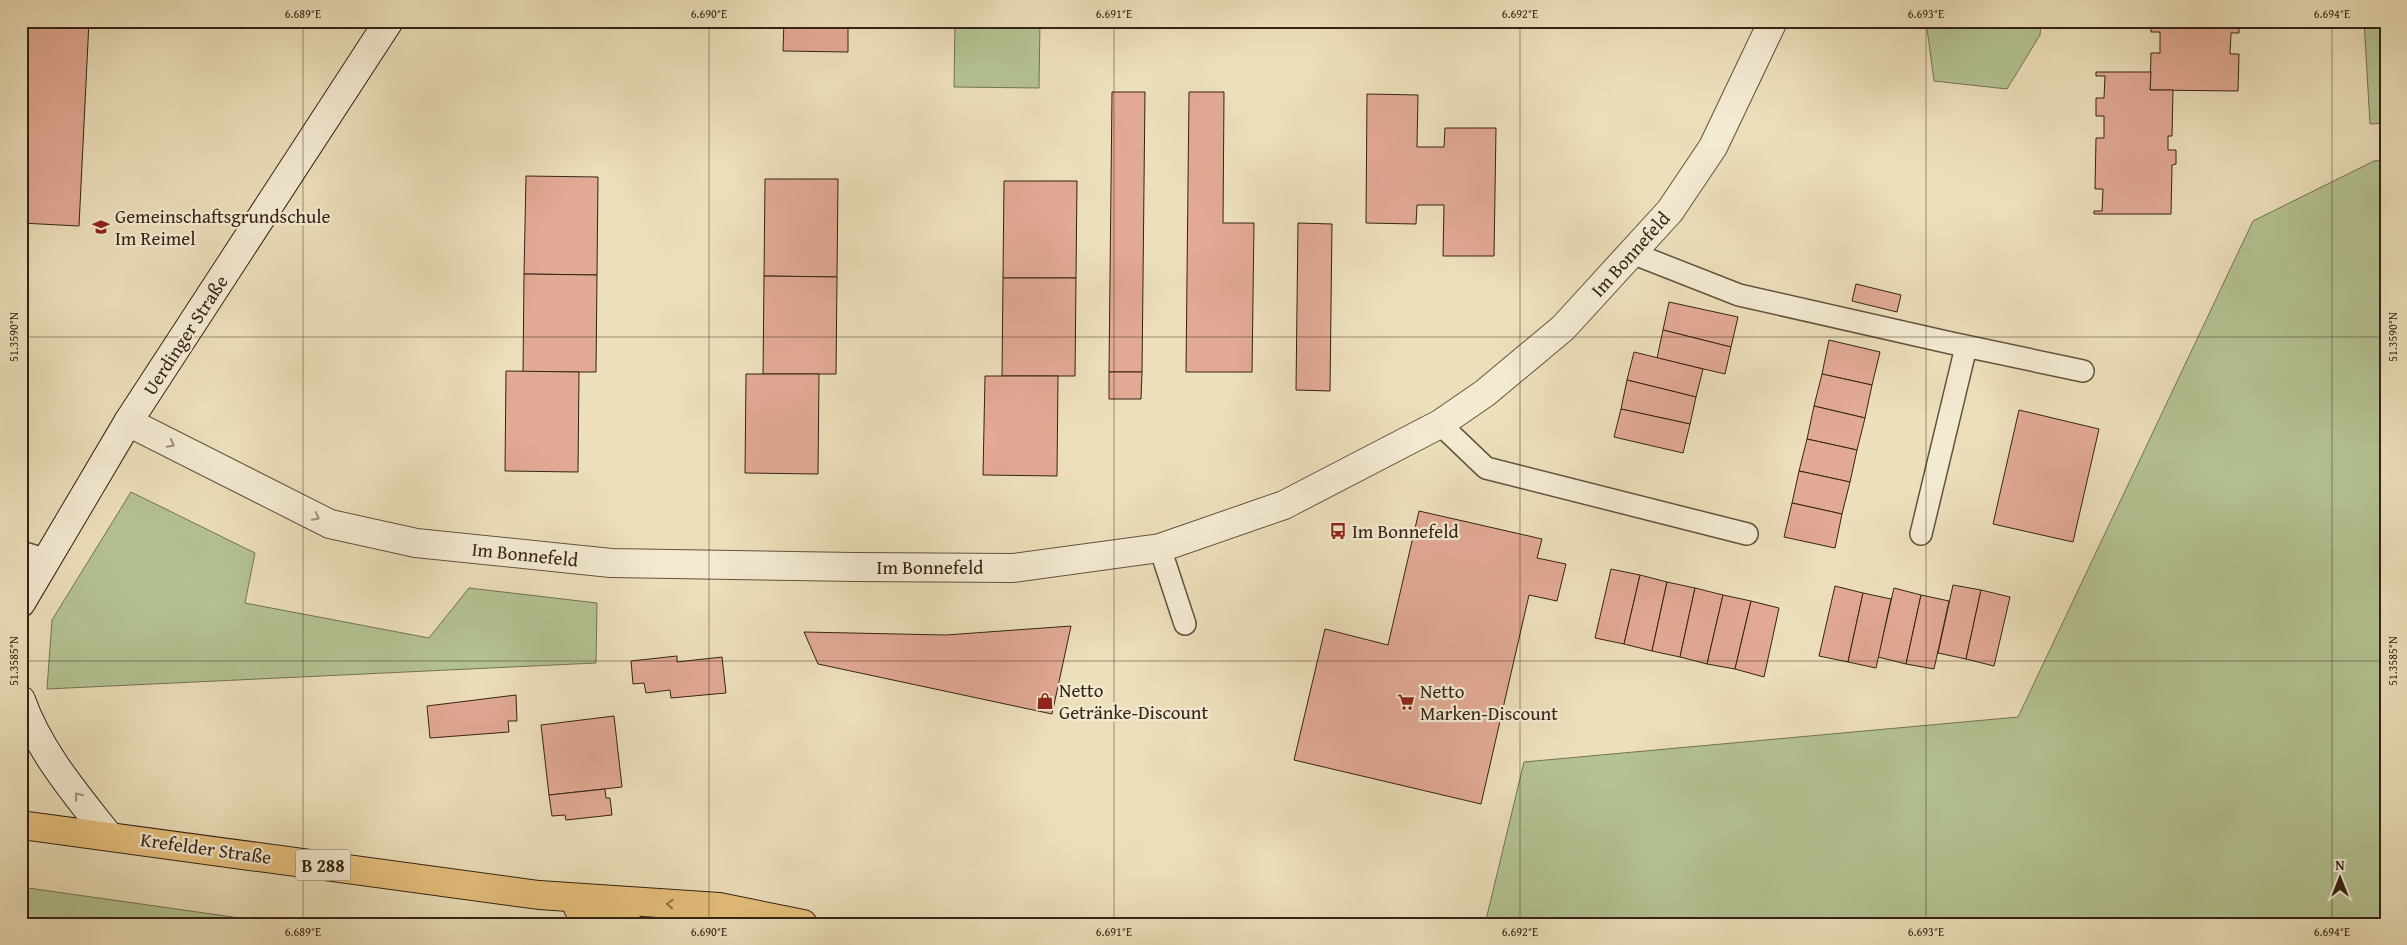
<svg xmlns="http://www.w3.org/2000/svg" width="2407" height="945" viewBox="0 0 2407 945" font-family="'Gentium Book Plus',serif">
	<rect width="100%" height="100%" fill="#ecdfba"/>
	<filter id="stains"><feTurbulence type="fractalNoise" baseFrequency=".004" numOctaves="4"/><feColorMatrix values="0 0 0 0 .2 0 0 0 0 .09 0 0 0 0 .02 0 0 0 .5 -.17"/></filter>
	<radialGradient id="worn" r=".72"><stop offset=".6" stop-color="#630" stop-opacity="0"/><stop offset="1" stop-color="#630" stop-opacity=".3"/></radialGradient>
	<g fill="#b4c292" stroke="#747254">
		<polygon points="955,21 1040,21 1039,88 954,87"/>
		<polygon points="1926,21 2041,21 2040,35 2007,89 1934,81"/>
		<polygon points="2364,21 2386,21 2386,123 2370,124"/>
		<polygon points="2386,160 2386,924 1485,924 1524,762 2018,717 2253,221 2374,161"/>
		<polygon points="131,492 255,553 245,603 429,638 469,588 597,603 596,663 47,689 52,620"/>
		<polygon points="21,887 282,924 21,924"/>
	</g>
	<g fill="#e2a994" stroke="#342315">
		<polygon points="21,21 89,21 79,226 21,223"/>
		<polygon points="784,21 848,21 848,52 783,51"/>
		<polygon points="2151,21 2239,21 2239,33 2231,33 2230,54 2239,54 2238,91 2150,90 2151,53 2160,53 2160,32 2151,32"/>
		<polygon points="2096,72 2151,72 2150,90 2173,90 2172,136 2168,136 2168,150 2176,150 2176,164 2172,165 2171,214 2094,214 2094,211 2102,211 2103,189 2095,189 2096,138 2104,138 2104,116 2096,116 2096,98 2104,98 2105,76 2096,76"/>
		<polygon points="1112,92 1145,92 1142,372 1109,372"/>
		<polygon points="1189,92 1224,92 1223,223 1254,223 1252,372 1186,372"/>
		<polygon points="1367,94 1418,95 1417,147 1444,147 1445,128 1496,128 1494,256 1443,256 1444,205 1417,205 1416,224 1366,223"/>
		<polygon points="526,176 598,177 597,275 524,274"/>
		<polygon points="765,179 838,179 837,277 764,276"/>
		<polygon points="1004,181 1077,181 1076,278 1003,278"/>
		<polygon points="1298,223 1332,224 1330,391 1296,390"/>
		<polygon points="524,274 597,275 596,372 523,372"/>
		<polygon points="764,276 837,277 836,374 763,374"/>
		<polygon points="1003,278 1076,278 1075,376 1002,376"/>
		<polygon points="1856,284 1901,295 1897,312 1852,301"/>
		<polygon points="1669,302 1738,317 1731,347 1663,330"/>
		<polygon points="1663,330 1731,347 1725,374 1657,358"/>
		<polygon points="1829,340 1880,352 1872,385 1822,374"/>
		<polygon points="1634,352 1703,369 1696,397 1627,380"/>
		<polygon points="506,371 579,372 578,472 505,471"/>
		<polygon points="1109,372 1142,372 1141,399 1109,399"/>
		<polygon points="746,374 819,374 818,474 745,473"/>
		<polygon points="1822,374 1872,385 1865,418 1814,406"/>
		<polygon points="985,376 1058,376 1057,476 983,475"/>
		<polygon points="1627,380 1696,397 1690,424 1621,409"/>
		<polygon points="1814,406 1865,418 1857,450 1807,439"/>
		<polygon points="1621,409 1690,424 1683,453 1614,437"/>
		<polygon points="2019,410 2099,429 2073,542 1993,524"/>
		<polygon points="1807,439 1857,450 1850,482 1799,471"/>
		<polygon points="1799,471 1850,482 1842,514 1792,503"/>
		<polygon points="1792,503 1842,514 1835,548 1784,537"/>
		<polygon points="1419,511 1542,539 1537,558 1566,564 1557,601 1529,595 1481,804 1294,760 1325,629 1388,645"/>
		<polygon points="1611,569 1640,575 1624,644 1595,638"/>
		<polygon points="1640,575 1667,582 1652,651 1624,644"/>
		<polygon points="1667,582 1695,588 1680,657 1652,651"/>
		<polygon points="1953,585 1981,590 1966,659 1938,653"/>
		<polygon points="1835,586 1863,593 1848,662 1819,656"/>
		<polygon points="1695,588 1723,595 1707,664 1680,657"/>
		<polygon points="1894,588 1921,595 1906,664 1878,657"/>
		<polygon points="1981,590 2010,597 1994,666 1966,659"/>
		<polygon points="1863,593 1891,599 1876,668 1848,662"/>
		<polygon points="1723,595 1751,601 1735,669 1707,664"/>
		<polygon points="1921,595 1949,601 1934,669 1906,664"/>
		<polygon points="1751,601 1779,608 1764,677 1735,669"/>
		<polygon points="1071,626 1052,714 818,664 804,632 946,635"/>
		<polygon points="677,656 677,662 722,657 726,693 671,698 670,690 646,693 644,683 633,684 631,661"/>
		<polygon points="516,695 517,721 508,721 509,732 430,738 427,706"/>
		<polygon points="614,716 622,787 549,795 541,725"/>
		<polygon points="605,789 606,798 610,798 612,815 566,820 565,815 552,816 549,795"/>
	</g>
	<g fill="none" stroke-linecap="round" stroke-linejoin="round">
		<g stroke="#62523e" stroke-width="24">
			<g id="lane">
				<polyline points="1632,253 1739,295 1951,343 2083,371"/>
				<polyline points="1440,424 1486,468 1747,534"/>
				<polyline points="1921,534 1966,347"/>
				<polyline points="1160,548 1185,624"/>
				<polyline points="21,552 48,560"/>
			</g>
		</g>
		<g stroke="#62523e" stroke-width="30">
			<polyline id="street" points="128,422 330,524 416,543 611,563 855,567 1013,568 1160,548 1284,505 1440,424 1485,393 1563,328 1670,211 1713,147 1773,21"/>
		</g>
		<g stroke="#342315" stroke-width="30">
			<g id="secondary">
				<polyline points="21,603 128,422 389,21"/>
				<path d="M21,700C39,751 75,793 108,835"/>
			</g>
		</g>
		<g stroke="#342315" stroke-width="30">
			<g id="primary">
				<polyline points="21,825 539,895 719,907 803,924"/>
				<polyline points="578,908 628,924"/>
			</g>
		</g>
		<use href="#lane" stroke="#f3ead2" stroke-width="21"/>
		<use href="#street" stroke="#f3ead2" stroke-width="28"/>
		<use href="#secondary" stroke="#f3ead2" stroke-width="28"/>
		<use href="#primary" stroke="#e6c07d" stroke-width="28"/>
	</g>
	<defs><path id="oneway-chevron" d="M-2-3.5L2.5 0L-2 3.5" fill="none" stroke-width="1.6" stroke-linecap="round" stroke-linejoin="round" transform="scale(1.25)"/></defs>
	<g stroke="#9d907d">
		<use href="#oneway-chevron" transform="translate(171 444) rotate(27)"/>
		<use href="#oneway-chevron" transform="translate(316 517) rotate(27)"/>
		<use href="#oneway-chevron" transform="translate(78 796) rotate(-128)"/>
	</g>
	<use stroke="#8d7249" href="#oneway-chevron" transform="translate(670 904) rotate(-176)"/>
	<path fill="none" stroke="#342315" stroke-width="1" stroke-opacity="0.45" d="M303,21V924M709,21V924M1114,21V924M1520,21V924M1926,21V924M2332,21V924M21,337H2386M21,661H2386"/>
	<defs>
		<g id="school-bare" transform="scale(1.35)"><path d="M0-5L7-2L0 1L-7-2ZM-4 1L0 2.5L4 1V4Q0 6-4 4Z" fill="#8f2418" stroke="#f3ead2" stroke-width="2.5" paint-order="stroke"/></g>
		<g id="bus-bare" transform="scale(1.35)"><path d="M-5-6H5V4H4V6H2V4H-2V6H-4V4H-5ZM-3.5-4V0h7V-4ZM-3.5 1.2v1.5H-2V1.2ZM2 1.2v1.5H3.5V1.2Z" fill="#8f2418" stroke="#f3ead2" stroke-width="2.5" paint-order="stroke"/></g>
		<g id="shop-bare" transform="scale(1.35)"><path d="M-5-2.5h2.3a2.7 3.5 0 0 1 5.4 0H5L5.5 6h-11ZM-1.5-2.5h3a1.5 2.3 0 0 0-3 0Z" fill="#8f2418" stroke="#f3ead2" stroke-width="2.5" paint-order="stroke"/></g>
		<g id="supermarket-bare" transform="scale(1.35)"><path d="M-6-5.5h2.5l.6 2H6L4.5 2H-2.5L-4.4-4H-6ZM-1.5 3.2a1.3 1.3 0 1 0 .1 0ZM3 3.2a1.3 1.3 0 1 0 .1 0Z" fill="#8f2418" stroke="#f3ead2" stroke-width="2.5" paint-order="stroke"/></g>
	</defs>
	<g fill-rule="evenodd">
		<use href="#school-bare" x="101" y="227"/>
		<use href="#bus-bare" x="1338" y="531"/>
		<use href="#shop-bare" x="1045" y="701"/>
		<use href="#supermarket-bare" x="1406" y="702"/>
	</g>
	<g text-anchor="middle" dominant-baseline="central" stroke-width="4.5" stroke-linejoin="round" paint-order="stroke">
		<rect fill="#f3ead2" stroke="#6d5f4e" stroke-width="1" x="295.5" y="849.5" width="55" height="31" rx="4"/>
		<g font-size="18" font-weight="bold" fill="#342315">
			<text x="323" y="865">B 288</text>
		</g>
		<g font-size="19" fill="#342315" stroke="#f3ead2" text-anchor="start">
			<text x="115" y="216">Gemeinschaftsgrundschule<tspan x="115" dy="22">Im Reimel</tspan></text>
			<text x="1352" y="531">Im Bonnefeld</text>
			<text x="1059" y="690">Netto<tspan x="1059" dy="22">Getränke-Discount</tspan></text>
			<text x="1420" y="691">Netto<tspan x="1420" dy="22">Marken-Discount</tspan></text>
		</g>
		<g font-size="19" fill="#342315" stroke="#f3ead2">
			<text transform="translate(1630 254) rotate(-48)">Im Bonnefeld</text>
			<text transform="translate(185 335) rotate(-57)">Uerdinger Straße</text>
			<text transform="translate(525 554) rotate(6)">Im Bonnefeld</text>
			<text x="930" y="567">Im Bonnefeld</text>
			<text transform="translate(206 848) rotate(8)">Krefelder Straße</text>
		</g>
	</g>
	<rect width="2407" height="945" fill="none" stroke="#ecdfba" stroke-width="55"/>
	<g transform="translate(2340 878)" stroke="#f3ead2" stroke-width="4" paint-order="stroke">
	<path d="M0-4L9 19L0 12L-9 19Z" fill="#342315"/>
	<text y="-8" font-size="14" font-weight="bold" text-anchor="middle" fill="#342315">N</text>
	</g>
	<rect x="28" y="28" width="2352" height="890" fill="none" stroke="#342315" stroke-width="2"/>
	<g font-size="12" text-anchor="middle" fill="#342315">
		<text x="303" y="18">6.689°E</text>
		<text x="709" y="18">6.690°E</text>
		<text x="1114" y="18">6.691°E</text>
		<text x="1520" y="18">6.692°E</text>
		<text x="1926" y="18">6.693°E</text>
		<text x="2332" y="18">6.694°E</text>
		<text transform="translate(14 337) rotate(-90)" y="4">51.3590°N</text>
		<text transform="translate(2393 337) rotate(-90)" y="4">51.3590°N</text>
		<text transform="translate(14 661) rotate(-90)" y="4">51.3585°N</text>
		<text transform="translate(2393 661) rotate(-90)" y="4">51.3585°N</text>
		<text x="303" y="936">6.689°E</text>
		<text x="709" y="936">6.690°E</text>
		<text x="1114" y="936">6.691°E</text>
		<text x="1520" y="936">6.692°E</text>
		<text x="1926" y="936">6.693°E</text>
		<text x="2332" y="936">6.694°E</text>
	</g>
	<rect width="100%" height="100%" filter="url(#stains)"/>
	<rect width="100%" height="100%" fill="url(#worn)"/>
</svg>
